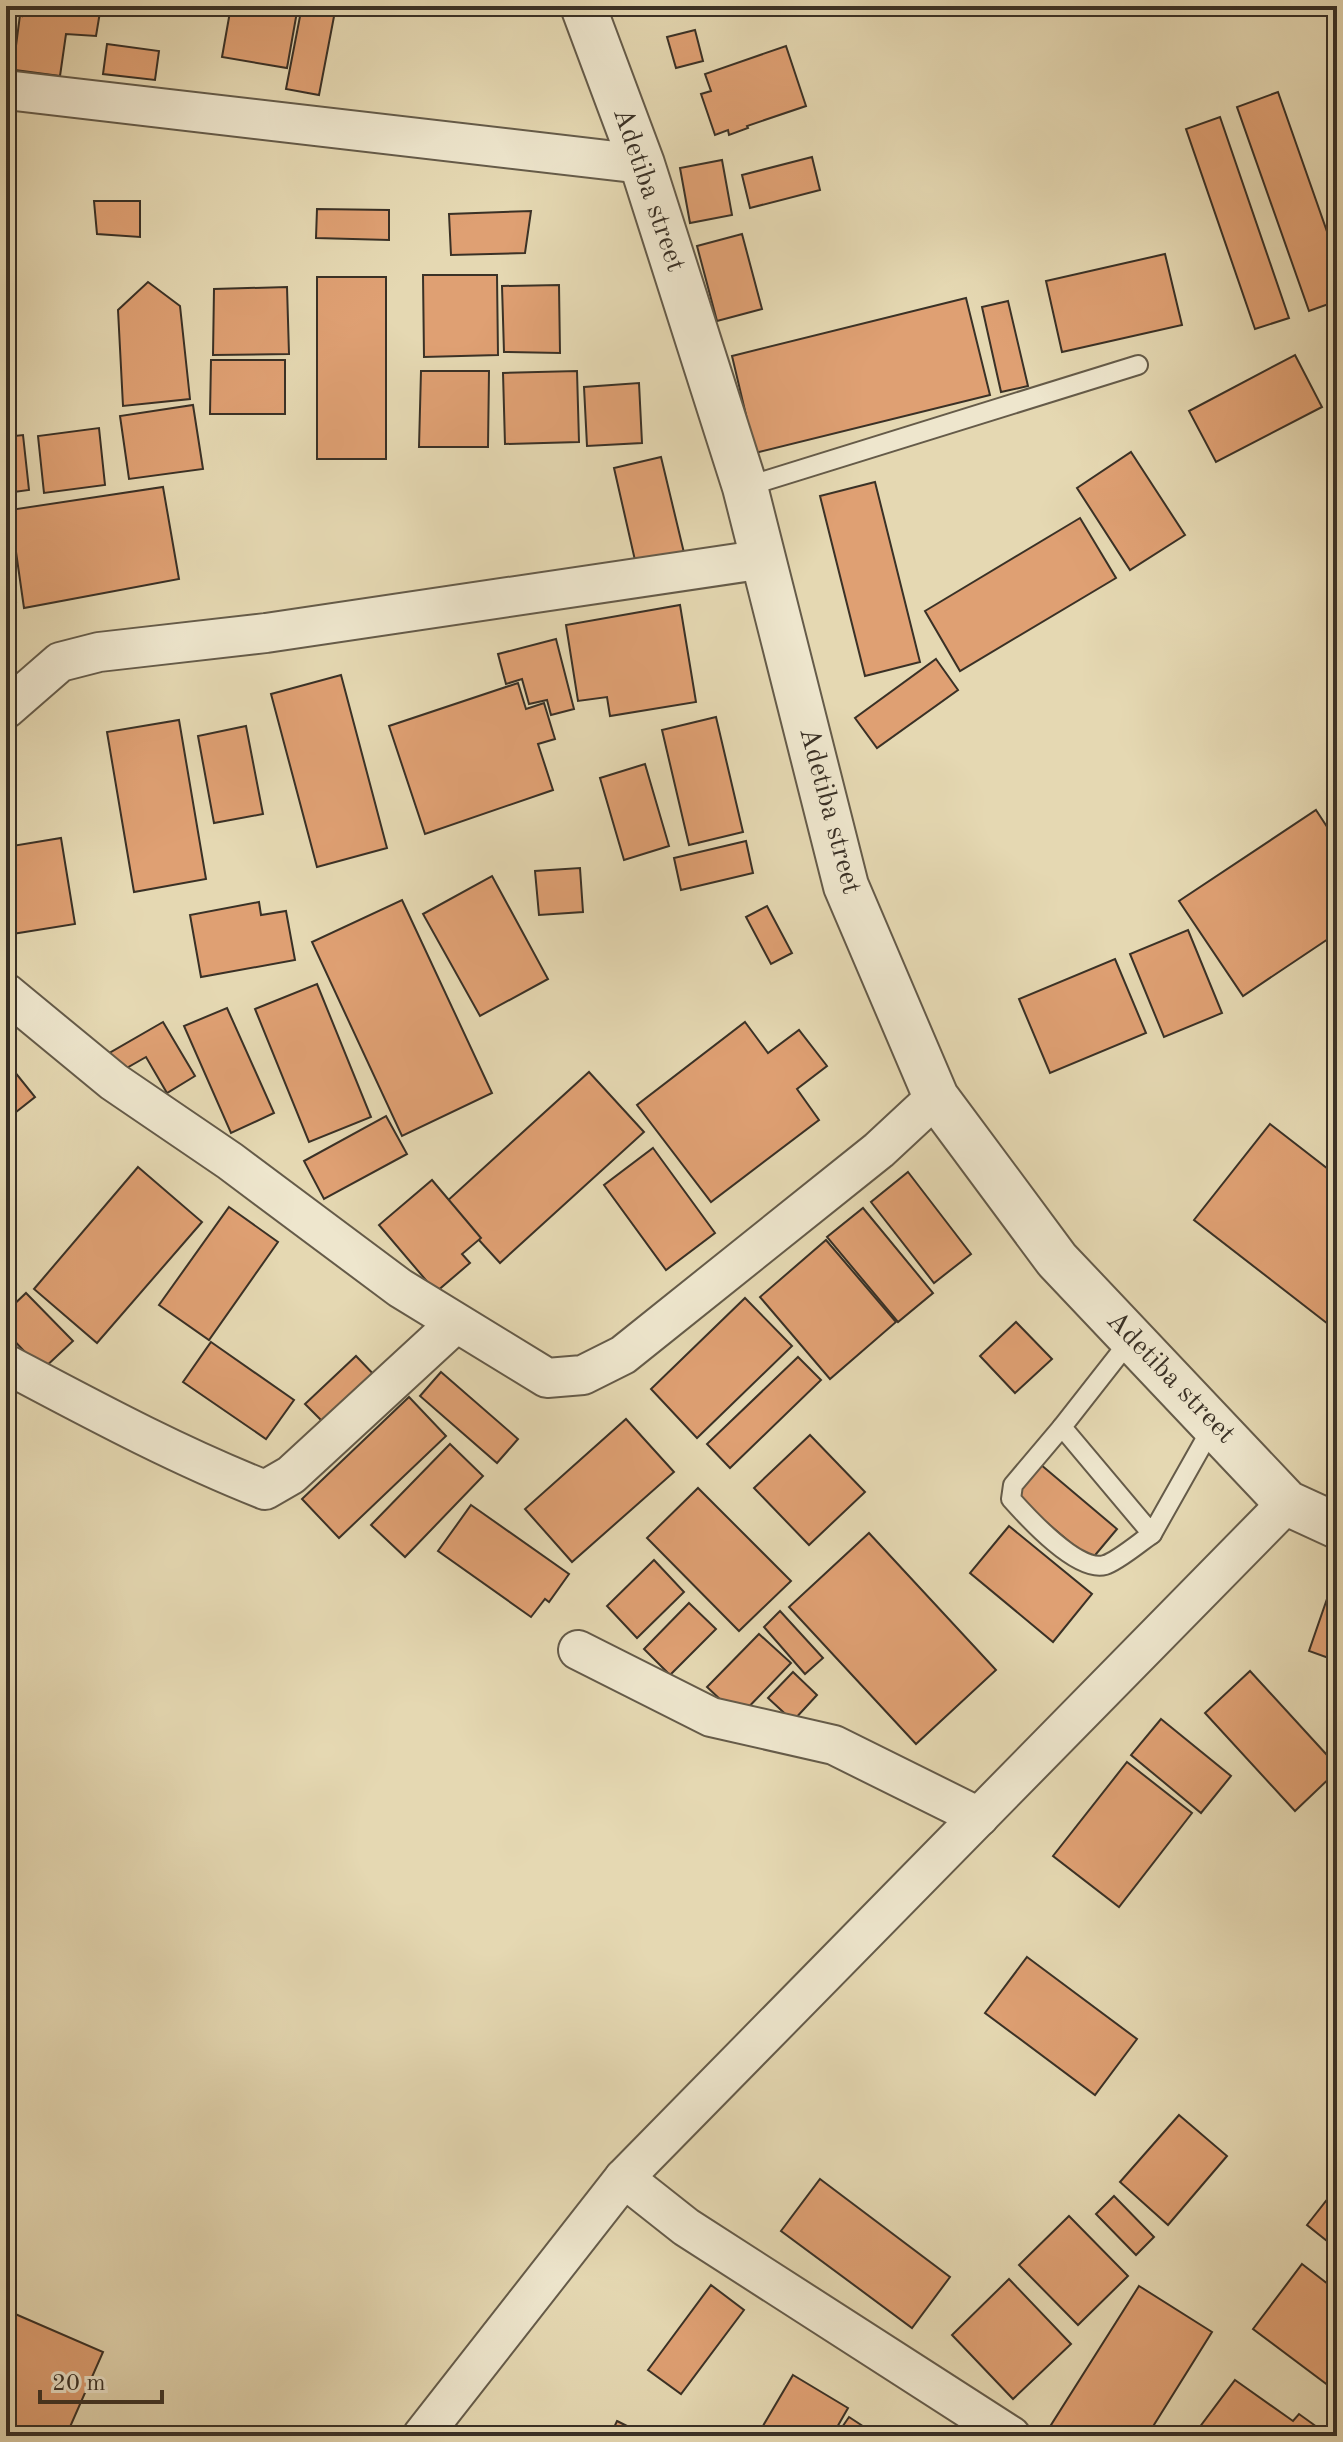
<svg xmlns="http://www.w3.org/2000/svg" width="1343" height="2442" viewBox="0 0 1343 2442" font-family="'Old Standard TT',serif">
	<rect width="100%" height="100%" fill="#e5d8b2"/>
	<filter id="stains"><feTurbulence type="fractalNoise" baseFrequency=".0025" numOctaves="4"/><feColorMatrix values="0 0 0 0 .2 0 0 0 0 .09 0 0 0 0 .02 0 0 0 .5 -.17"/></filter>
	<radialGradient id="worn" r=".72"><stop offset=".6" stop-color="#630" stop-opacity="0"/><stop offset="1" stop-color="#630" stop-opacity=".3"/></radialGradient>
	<g fill="#dfa073" stroke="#3a3126" stroke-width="2">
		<polygon points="24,6 101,6 96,36 66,34 60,76 16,70 14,80 6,79 6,60 14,61 20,15 22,16"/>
		<polygon points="231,6 298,6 287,68 222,57"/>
		<polygon points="302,6 336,6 319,95 286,89"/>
		<polygon points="695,30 703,61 676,68 667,37"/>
		<polygon points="107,44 159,51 155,80 103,74"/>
		<polygon points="786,46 806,106 747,126 748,128 729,135 728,130 715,135 701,94 711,91 705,74"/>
		<polygon points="1278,92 1337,260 1337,301 1309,311 1237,107"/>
		<polygon points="1220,117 1289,318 1255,329 1186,129"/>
		<polygon points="812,157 820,190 750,208 742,175"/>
		<polygon points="722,160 732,215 690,223 680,168"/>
		<polygon points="94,201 140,201 140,237 97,234"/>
		<polygon points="317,209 389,210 389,240 316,238"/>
		<polygon points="531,211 525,253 451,255 449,214"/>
		<polygon points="742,234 762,309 717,321 697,246"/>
		<polygon points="1165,254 1182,325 1062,352 1046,281"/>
		<polygon points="423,275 497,275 498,355 424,357"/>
		<rect x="317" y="277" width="69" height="182"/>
		<polygon points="148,282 180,306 190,399 123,406 118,310"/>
		<polygon points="559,285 560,353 504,352 502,286"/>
		<polygon points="287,287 289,354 213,355 214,289"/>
		<polygon points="966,298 990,395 755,453 732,356"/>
		<polygon points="1008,301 1028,386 1001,392 982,307"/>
		<polygon points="1295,355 1322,407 1216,462 1189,411"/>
		<polygon points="211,360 285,360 285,414 210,414"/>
		<polygon points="421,371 489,371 488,447 419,447"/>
		<polygon points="577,371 579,442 505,444 503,373"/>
		<polygon points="6,382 13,428 6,429"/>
		<polygon points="639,383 642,443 587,446 584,387"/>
		<polygon points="193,405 203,469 129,479 120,416"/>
		<polygon points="99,428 105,485 44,493 38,436"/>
		<polygon points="23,435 29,490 6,493 6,437"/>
		<polygon points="1131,452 1185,535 1130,570 1077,488"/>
		<polygon points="661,457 685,557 637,569 614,468"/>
		<polygon points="875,482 920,662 865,676 820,496"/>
		<polygon points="163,487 179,579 24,608 10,510"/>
		<polygon points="1080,518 1116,578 960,671 925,611"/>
		<polygon points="6,529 16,602 6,604"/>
		<polygon points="680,605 696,702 610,716 607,697 578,701 566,625"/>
		<polygon points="556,639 574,709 551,715 547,700 529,704 522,679 506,684 498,654"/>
		<polygon points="936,659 958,690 877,748 855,718"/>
		<polygon points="341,675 387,848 317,867 271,694"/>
		<polygon points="518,683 526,709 544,703 555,739 538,744 553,790 425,834 389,726"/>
		<polygon points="716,717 743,832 689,845 662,730"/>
		<polygon points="179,720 206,879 134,892 107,732"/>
		<polygon points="246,726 263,814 214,823 198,736"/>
		<polygon points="645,764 669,846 624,860 600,778"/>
		<polygon points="1316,810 1337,842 1337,933 1243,996 1179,901"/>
		<polygon points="61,838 75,924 6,935 6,847"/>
		<polygon points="746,841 753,873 681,890 674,858"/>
		<polygon points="580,868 583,912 539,915 535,871"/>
		<polygon points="492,876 548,979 480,1016 423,914"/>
		<polygon points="402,900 492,1093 402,1136 312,942"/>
		<polygon points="259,902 261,915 286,911 295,960 201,977 190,915"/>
		<polygon points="767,906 792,953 771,964 746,917"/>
		<polygon points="1188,930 1222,1013 1164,1037 1130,954"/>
		<polygon points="1115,959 1146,1033 1050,1073 1019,999"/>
		<polygon points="317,984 371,1117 309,1142 255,1009"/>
		<polygon points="227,1008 274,1113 231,1133 184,1026"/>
		<polygon points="163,1022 195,1076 167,1093 146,1057 116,1074 106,1055"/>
		<polygon points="745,1022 768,1053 799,1030 827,1066 797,1089 819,1120 711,1202 637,1105"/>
		<polygon points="6,1061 35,1097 6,1120"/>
		<polygon points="589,1072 644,1132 500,1263 445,1203"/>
		<polygon points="386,1116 407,1154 324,1199 304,1161"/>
		<polygon points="1270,1124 1337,1176 1337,1331 1194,1220"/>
		<polygon points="653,1148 715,1233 666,1270 604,1185"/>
		<polygon points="138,1167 202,1222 97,1343 34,1289"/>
		<polygon points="908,1172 971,1254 934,1283 871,1202"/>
		<polygon points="432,1180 481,1238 462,1254 470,1263 436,1292 379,1225"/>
		<polygon points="229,1207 278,1242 209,1340 159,1305"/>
		<polygon points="863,1208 933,1293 898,1322 827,1237"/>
		<polygon points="826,1240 896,1322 830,1379 760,1297"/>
		<polygon points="26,1293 73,1341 42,1370 6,1332 6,1312"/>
		<polygon points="745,1298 792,1346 697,1438 651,1389"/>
		<polygon points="1016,1322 1052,1359 1015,1393 980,1356"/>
		<polygon points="211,1342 294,1400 266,1439 183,1382"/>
		<polygon points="356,1356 380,1381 330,1429 305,1404"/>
		<polygon points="798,1357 821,1380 730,1468 707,1444"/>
		<polygon points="441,1372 518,1439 497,1463 420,1396"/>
		<polygon points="409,1397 446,1436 339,1538 302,1499"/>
		<polygon points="626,1419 674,1472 572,1562 525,1509"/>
		<polygon points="810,1435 865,1492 809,1545 754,1488"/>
		<polygon points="450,1444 483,1476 405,1557 371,1525"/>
		<polygon points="1040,1464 1117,1529 1091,1560 1014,1495"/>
		<polygon points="698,1488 791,1581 739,1631 647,1538"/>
		<polygon points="471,1505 569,1574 549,1602 545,1599 531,1617 438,1551"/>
		<polygon points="1009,1526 1092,1594 1053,1642 970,1573"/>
		<polygon points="869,1533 996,1670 916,1744 789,1607"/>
		<polygon points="654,1560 684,1592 637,1638 607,1606"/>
		<polygon points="1328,1596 1337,1599 1337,1661 1309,1651"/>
		<polygon points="689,1603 716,1629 670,1675 644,1649"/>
		<polygon points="780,1611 823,1658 805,1674 764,1627"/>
		<polygon points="759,1634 791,1663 739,1717 707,1687"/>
		<polygon points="1250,1671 1337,1766 1337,1771 1295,1811 1205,1713"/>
		<polygon points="793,1672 817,1695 793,1721 768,1698"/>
		<polygon points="1161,1719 1231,1776 1201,1813 1131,1755"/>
		<polygon points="1127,1762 1192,1813 1119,1907 1053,1856"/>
		<polygon points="1027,1957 1137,2039 1095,2095 985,2013"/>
		<polygon points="1179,2115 1227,2156 1168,2225 1120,2182"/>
		<polygon points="820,2179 950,2277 912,2328 781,2231"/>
		<polygon points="1337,2187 1337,2249 1307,2225"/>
		<polygon points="1114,2196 1154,2237 1136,2255 1096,2214"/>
		<polygon points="1069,2216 1128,2276 1078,2325 1019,2265"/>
		<polygon points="1302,2264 1337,2291 1337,2392 1253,2329"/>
		<polygon points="1009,2279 1071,2344 1013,2399 952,2335"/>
		<polygon points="711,2285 744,2310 681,2394 648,2370"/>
		<polygon points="1139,2286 1212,2332 1147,2436 1070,2436 1051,2425"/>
		<polygon points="6,2310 103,2352 66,2436 6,2436"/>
		<polygon points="793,2375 848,2408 832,2436 757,2436"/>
		<polygon points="1235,2380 1293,2421 1299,2414 1324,2432 1320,2436 1193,2436"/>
		<polygon points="849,2417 878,2436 836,2436"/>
		<polygon points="617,2421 647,2436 610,2436"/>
	</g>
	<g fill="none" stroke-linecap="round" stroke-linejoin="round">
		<g stroke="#655b49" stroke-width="22">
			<g id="service">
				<polyline points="745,487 1138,365"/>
				<polyline points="1131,1339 1062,1427 1152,1534 1214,1424"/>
				<path d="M1062,1427L1013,1485L1011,1499C1028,1518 1078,1573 1105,1565C1118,1561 1140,1542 1152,1534"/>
			</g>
		</g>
		<g stroke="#655b49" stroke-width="42">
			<g id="minor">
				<polyline points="6,90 642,164"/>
				<polyline points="6,709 60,662 99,652 266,633 765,559"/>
				<polyline points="6,993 114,1082 230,1161 400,1288 547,1378 583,1375 623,1355 879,1150 936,1097"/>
				<path d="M6,1364C91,1409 176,1455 265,1490L291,1475L456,1323"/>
				<polyline points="578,1650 711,1717 834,1745 979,1817"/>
				<polyline points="624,2178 686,2227 1011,2436"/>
				<polyline points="422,2436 624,2178 1287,1503"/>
			</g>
		</g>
		<g stroke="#655b49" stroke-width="48">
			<polyline id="tertiary" points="583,6 642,164 745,487 846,886 936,1097 1057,1260 1287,1503 1337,1526"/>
		</g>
		<use href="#service" stroke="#eee6cd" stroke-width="18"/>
		<use href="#minor" stroke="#eee6cd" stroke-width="38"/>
		<use href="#tertiary" stroke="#eee6cd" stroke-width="44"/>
	</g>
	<g text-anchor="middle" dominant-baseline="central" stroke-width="6" stroke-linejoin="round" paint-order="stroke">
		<g font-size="28" fill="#3a3126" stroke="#eee6cd">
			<text transform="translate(648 190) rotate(71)">Adetiba street</text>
			<text transform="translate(829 811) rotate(75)">Adetiba street</text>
			<text transform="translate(1170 1378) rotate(46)">Adetiba street</text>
		</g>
	</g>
	<rect width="1343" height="2442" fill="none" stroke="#e5d8b2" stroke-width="32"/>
	<rect x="8" y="8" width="1327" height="2426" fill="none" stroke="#3a3126" stroke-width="4"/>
	<rect x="16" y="16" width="1311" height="2410" fill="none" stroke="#3a3126" stroke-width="2"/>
	<path d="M40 2390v12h122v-12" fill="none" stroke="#3a3126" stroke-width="4"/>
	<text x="52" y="2390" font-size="24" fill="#3a3126" stroke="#eee6cd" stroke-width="6" paint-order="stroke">20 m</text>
	<rect width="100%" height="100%" filter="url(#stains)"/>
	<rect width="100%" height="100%" fill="url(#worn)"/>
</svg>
